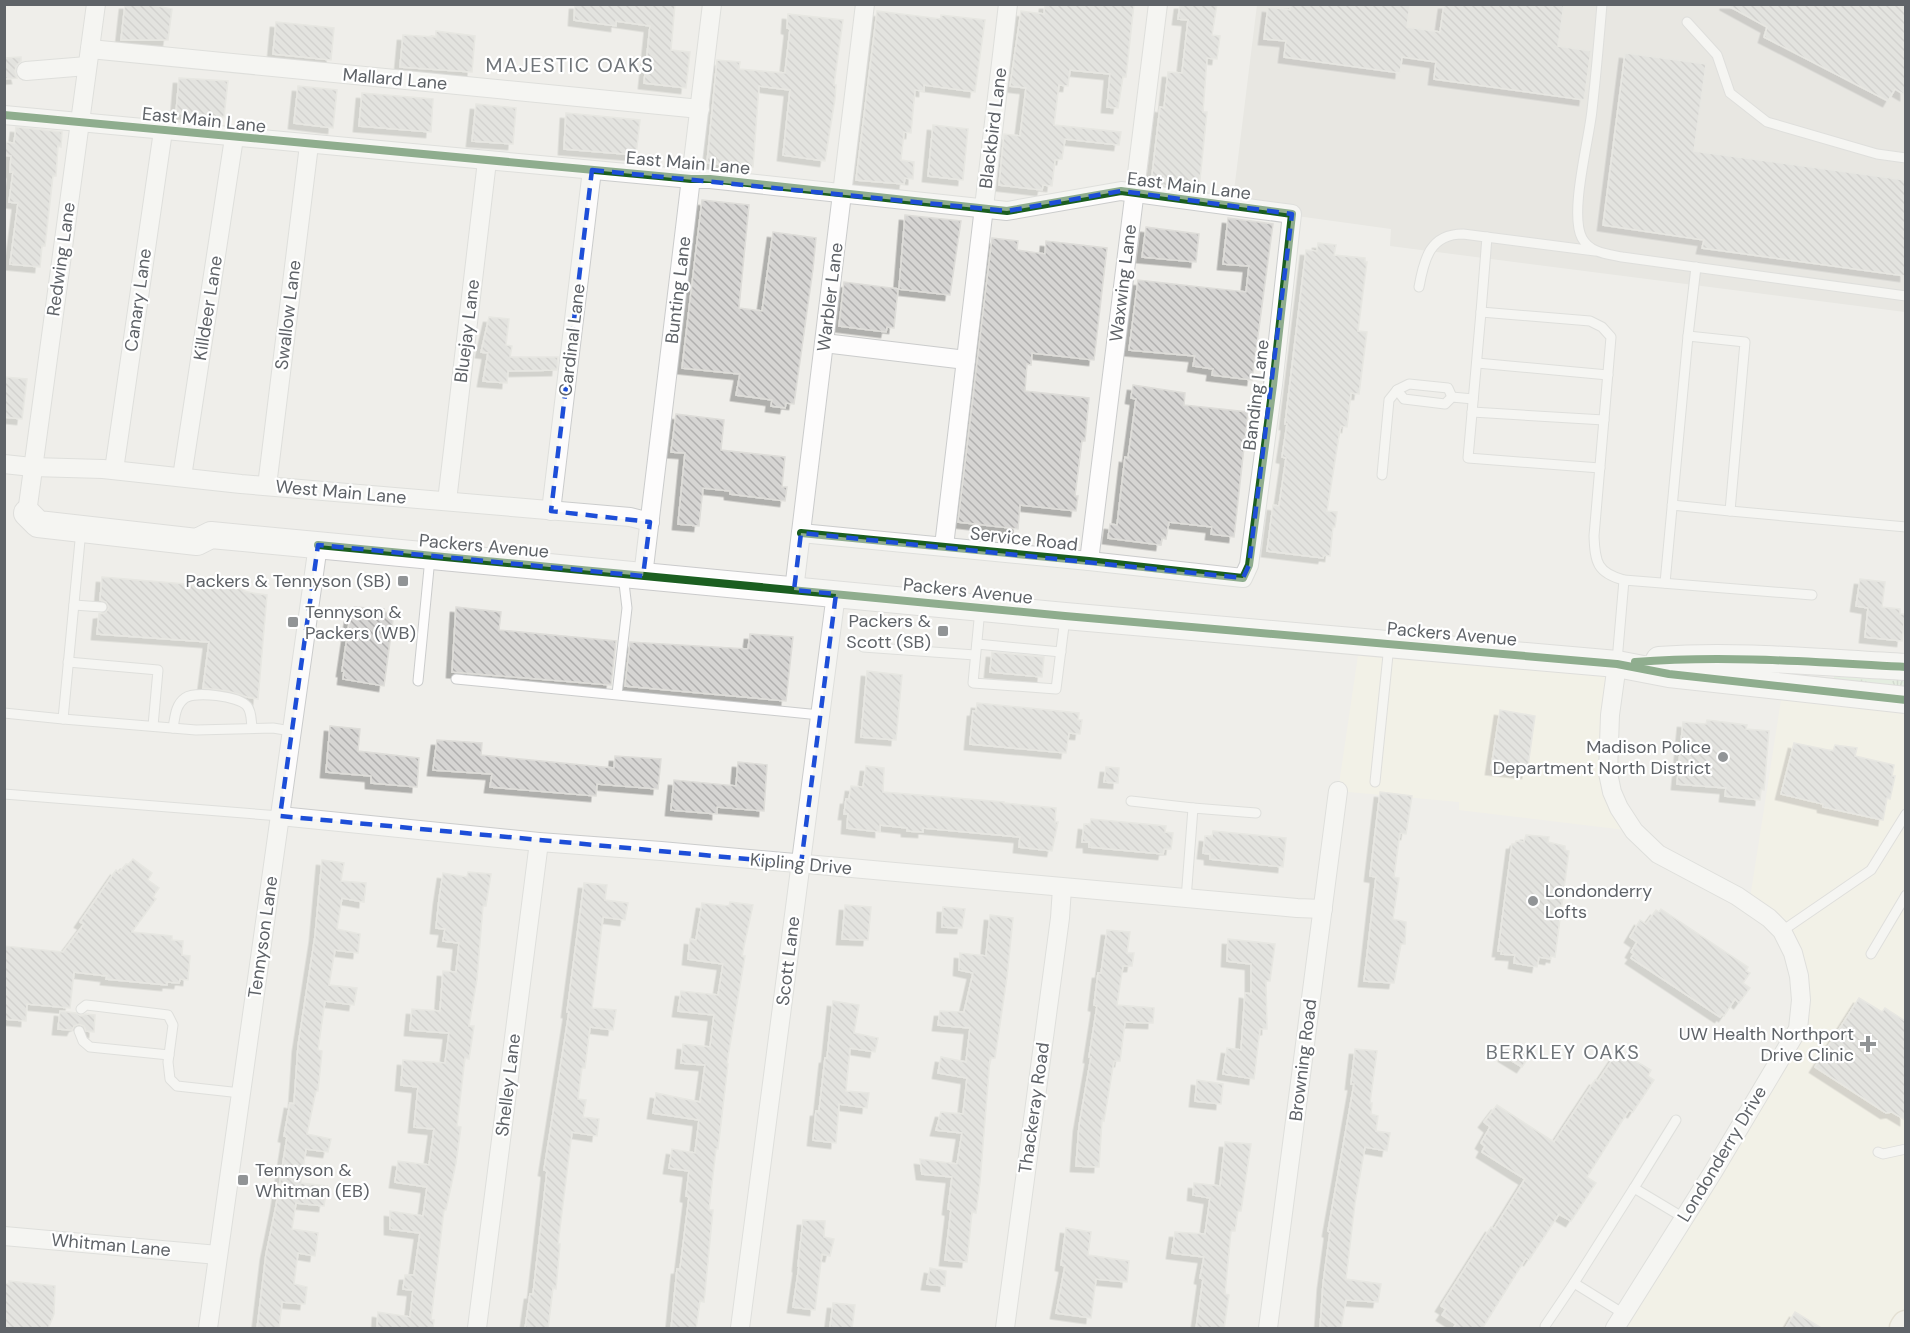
<svg xmlns="http://www.w3.org/2000/svg" width="1910" height="1333" viewBox="0 0 1910 1333" font-family="'DM Sans',sans-serif">
	<defs>
		<pattern id="grass-tufts" width="24" height="20" patternUnits="userSpaceOnUse" patternTransform="scale(1.5)"><rect width="24" height="20" fill="#d8ebd6"/><path d="M3 7l-1-3M5 7V3M7 7l1-3M15 17l-1-3M17 17v-4M19 17l1-3" fill="none" stroke="#b2c2b1"/></pattern>
		<pattern id="building-back-hatch" width="6" height="6" patternUnits="userSpaceOnUse" patternTransform="scale(1.5)"><rect width="6" height="6" fill="#d6d5d3"/><path d="M-1 5l2 2M0 0l6 6M5-1l2 2" fill="none" stroke="#b1b0af"/></pattern>
		<filter id="shadow"><feDropShadow dx="-5.5" dy="5.5" stdDeviation="0" flood-color="#0004"/></filter>
	</defs>
	<rect width="100%" height="100%" fill="#efeeea"/>
	<g fill="#f7f3e4">
		<polygon points="1360,642 1617,664 1608,773 1634,831 1459,810 1459,802 1338,791"/>
		<polygon points="1782,694 1905,704 1905,1325 1904,1328 1615,1328 1798,1028 1793,953 1749,905"/>
	</g>
	<polygon fill="#dfddda" points="1257,5 1905,5 1905,312 1390,246 1391,229 1232,207"/>
	<polygon fill="url(#grass-tufts)" points="1834,676 1905,679 1905,689 1834,680"/>
	<g fill="url(#building-back-hatch)" stroke="#deddd9" stroke-width="1.5" filter="url(#shadow)">
		<polygon points="125,4 147,4 172,9 168,40 121,40"/>
		<polygon points="575,4 675,4 671,50 690,52 686,88 644,83 650,26 616,21 616,26 574,20"/>
		<polygon points="1045,4 1134,4 1126,77 1123,77 1118,108 1107,107 1110,74 1070,70 1068,86 1059,85 1054,125 1121,132 1119,145 1065,139 1062,159 1055,160 1052,186 1043,185 1042,190 999,185 1004,134 1020,136 1026,88 1010,86 1021,11 1044,14"/>
		<polygon points="1180,4 1217,4 1212,35 1220,36 1217,59 1207,58 1203,112 1207,112 1199,189 1151,184 1160,107 1164,108 1168,72 1182,73 1188,20 1178,19"/>
		<polygon points="1290,4 1410,4 1407,27 1440,32 1444,4 1564,4 1558,46 1591,51 1584,100 1434,79 1436,62 1402,57 1400,73 1284,57 1286,41 1264,39 1268,7 1290,10"/>
		<polygon points="1725,4 1905,4 1905,95 1895,89 1888,101 1764,37 1767,27"/>
		<polygon points="877,11 941,19 941,15 985,20 975,92 924,85 924,91 915,90 911,133 904,132 901,160 914,162 913,179 905,178 904,184 856,180"/>
		<polygon points="788,14 843,20 834,85 836,85 835,99 825,161 783,155 790,90 759,86 753,167 707,163 717,60 740,62 739,69 785,73 790,29 787,28"/>
		<polygon points="276,22 334,28 331,60 273,54"/>
		<polygon points="436,31 475,36 472,72 400,67 403,35 436,37"/>
		<polygon points="1625,53 1706,64 1694,151 1905,180 1905,276 1702,248 1704,240 1603,225"/>
		<polygon points="21,57 21,61 16,66 15,71 17,78 4,79 4,58"/>
		<polygon points="179,78 228,81 224,117 176,113"/>
		<polygon points="298,86 337,90 333,128 294,123"/>
		<polygon points="362,93 433,99 431,132 359,126"/>
		<polygon points="476,104 516,108 513,144 472,141"/>
		<polygon points="566,113 640,120 636,155 564,149"/>
		<polygon points="933,125 968,129 963,180 928,176"/>
		<polygon points="16,127 62,132 61,147 58,146 56,176 53,176 45,246 42,246 40,267 10,264 18,203 9,202 13,172 10,172 11,156 4,155 4,142 14,143"/>
		<polygon points="702,200 749,205 739,308 762,311 773,232 816,238 813,269 794,404 786,403 785,408 771,406 772,400 736,395 740,374 682,368"/>
		<polygon points="905,215 961,221 950,295 898,289 894,328 887,327 886,332 839,326 844,282 899,289"/>
		<polygon points="1228,218 1273,224 1252,380 1212,375 1213,369 1193,366 1195,356 1129,350 1138,280 1246,292 1249,266 1223,264"/>
		<polygon points="1146,227 1199,234 1196,262 1142,257"/>
		<polygon points="992,238 1018,241 1017,250 1045,254 1046,241 1107,248 1094,360 1032,353 1031,365 1027,364 1025,391 1089,398 1085,441 1082,441 1075,496 1078,496 1076,511 1020,505 1018,529 958,522"/>
		<polygon points="1318,243 1336,245 1334,255 1365,258 1365,262 1367,262 1358,331 1367,332 1359,394 1351,393 1347,427 1341,426 1340,430 1327,511 1337,512 1335,527 1333,527 1330,556 1324,555 1323,558 1267,551 1273,505 1279,506 1286,458 1282,457 1287,424 1285,424 1306,250 1317,251"/>
		<polygon points="489,317 509,319 506,345 512,346 510,357 558,357 557,370 508,371 507,383 483,381 488,353 481,352"/>
		<polygon points="4,377 27,379 22,419 4,417"/>
		<polygon points="1133,385 1185,393 1184,405 1248,412 1234,537 1211,534 1212,527 1169,522 1166,539 1162,538 1161,545 1108,538 1110,524 1117,525 1125,457 1128,458 1136,399 1131,398"/>
		<polygon points="676,414 724,420 721,450 785,457 782,487 787,487 785,501 730,494 730,491 703,488 699,526 678,524 685,453 671,452"/>
		<polygon points="102,577 245,589 244,591 253,593 267,595 258,699 247,697 228,691 203,688 209,642 97,634 99,614 105,613 109,608 106,602 100,600"/>
		<polygon points="1860,579 1885,582 1882,607 1900,609 1900,614 1905,614 1902,641 1865,637 1868,608 1856,606"/>
		<polygon points="354,607 384,609 383,612 394,613 384,686 343,679 344,671 342,671 350,617 352,617"/>
		<polygon points="456,607 501,612 499,630 616,641 611,685 452,672"/>
		<polygon points="750,634 793,637 786,701 625,686 630,642 748,649"/>
		<polygon points="992,652 1044,657 1042,677 990,672"/>
		<polygon points="867,671 902,675 896,740 861,737"/>
		<polygon points="977,703 1079,713 1078,720 1082,720 1080,734 1069,733 1066,753 970,744 973,711 976,711"/>
		<polygon points="1500,710 1535,716 1527,773 1491,769"/>
		<polygon points="1707,720 1747,725 1746,729 1769,731 1764,790 1761,789 1760,800 1725,796 1726,788 1677,784 1683,722 1706,724"/>
		<polygon points="330,726 360,729 358,751 419,758 417,787 371,783 371,776 326,772"/>
		<polygon points="437,740 482,743 481,755 614,768 615,756 661,759 658,789 597,784 596,796 490,787 492,774 433,770"/>
		<polygon points="1794,743 1833,751 1835,745 1857,748 1855,756 1894,765 1892,776 1895,776 1890,799 1887,798 1883,820 1823,807 1823,804 1781,794"/>
		<polygon points="738,762 767,765 764,811 717,807 717,814 671,810 674,780 736,786"/>
		<polygon points="866,766 884,768 883,792 1004,802 1004,803 1056,808 1055,822 1058,822 1052,851 1019,847 1020,837 923,828 923,832 907,831 907,828 880,825 880,832 847,828 848,814 844,814 846,799 849,799 851,786 863,787"/>
		<polygon points="1106,767 1119,768 1118,783 1104,782"/>
		<polygon points="1380,792 1412,796 1406,834 1400,833 1394,877 1399,878 1393,919 1406,922 1405,944 1401,944 1394,983 1364,981 1376,877 1370,876"/>
		<polygon points="1091,819 1166,826 1165,832 1173,833 1171,849 1164,849 1163,854 1089,847 1089,842 1082,842 1084,824 1090,825"/>
		<polygon points="1213,831 1286,838 1283,867 1210,859 1210,854 1203,853 1205,836 1212,837"/>
		<polygon points="1526,835 1549,837 1548,842 1565,846 1565,850 1569,851 1555,957 1551,956 1550,959 1539,957 1537,967 1514,963 1515,955 1501,954 1502,951 1498,951 1512,844 1515,844 1516,841 1524,842"/>
		<polygon points="133,859 152,873 148,880 159,888 153,897 156,899 132,932 172,936 172,940 183,941 182,955 190,956 188,980 180,979 179,983 167,982 167,985 106,979 107,976 74,972 70,1008 27,1004 26,1021 4,1019 4,946 63,952 84,924 80,922 116,870 119,873 126,864 128,865"/>
		<polygon points="322,860 344,863 341,881 366,883 364,902 342,898 337,929 360,934 358,953 335,950 329,985 357,988 354,1005 325,1001 318,1050 322,1051 318,1091 316,1091 307,1134 331,1139 328,1152 306,1149 301,1183 327,1186 324,1206 296,1203 292,1229 318,1233 315,1256 298,1253 294,1284 307,1287 305,1304 282,1302 279,1329 257,1329 266,1254 276,1206 287,1137 284,1136 290,1103 294,1104 298,1046 315,936"/>
		<polygon points="468,872 491,874 486,906 483,906 477,979 469,1026 474,1026 469,1059 465,1058 457,1126 461,1127 456,1163 446,1210 444,1210 431,1320 434,1320 433,1329 377,1329 378,1312 410,1317 413,1290 403,1289 405,1275 414,1275 420,1233 390,1229 390,1211 423,1216 427,1187 395,1182 398,1161 429,1165 434,1129 414,1127 418,1087 401,1085 403,1060 445,1063 449,1033 410,1030 412,1009 440,1011 443,971 456,972 459,943 443,941 445,929 436,928 439,899 443,873 467,877"/>
		<polygon points="584,883 607,885 605,900 628,903 625,920 603,917 592,1008 616,1010 613,1030 590,1027 585,1068 582,1068 578,1099 586,1100 583,1117 599,1119 597,1136 572,1132 558,1244 560,1244 556,1289 553,1288 548,1329 525,1329 530,1294 533,1294 547,1171 544,1170 569,1012 567,1012"/>
		<polygon points="730,902 753,905 742,956 745,956 727,1063 728,1064 718,1149 716,1149 709,1210 713,1210 704,1302 700,1301 696,1329 671,1329 677,1269 680,1269 689,1197 686,1196 689,1171 669,1168 672,1149 695,1153 699,1120 653,1113 656,1093 700,1102 705,1065 681,1063 683,1044 710,1047 714,1015 678,1011 681,991 718,995 723,964 688,959 690,939 696,940 702,903 729,906"/>
		<polygon points="845,905 871,907 868,940 842,939"/>
		<polygon points="943,907 965,909 962,928 942,927"/>
		<polygon points="1661,909 1748,967 1746,971 1750,973 1743,983 1750,988 1739,1003 1735,999 1724,1016 1722,1014 1720,1017 1631,958 1634,954 1631,952 1637,942 1630,937 1640,920 1646,924 1656,910 1659,912"/>
		<polygon points="990,915 1013,918 1007,977 995,1058 990,1058 980,1182 976,1213 972,1212 967,1262 945,1260 951,1210 948,1209 952,1177 922,1174 920,1159 957,1164 962,1133 936,1130 941,1112 963,1114 967,1078 938,1073 941,1057 966,1062 970,1028 938,1025 940,1011 964,1012 973,973 959,970 960,953 986,956"/>
		<polygon points="1107,930 1130,932 1127,953 1134,953 1132,966 1123,966 1117,1005 1154,1008 1153,1023 1125,1022 1120,1061 1114,1061 1104,1121 1102,1120 1099,1167 1076,1166 1079,1126 1091,1057 1089,1057 1097,1006 1094,1005 1098,973 1101,973"/>
		<polygon points="1228,939 1275,944 1270,981 1266,981 1267,1029 1260,1029 1254,1079 1223,1074 1227,1048 1241,1050 1245,993 1251,994 1251,964 1227,961"/>
		<polygon points="1859,998 1882,1012 1885,1008 1905,1021 1905,1120 1892,1112 1886,1113 1815,1067"/>
		<polygon points="833,1001 859,1005 854,1033 878,1038 875,1052 850,1048 846,1091 869,1093 867,1108 839,1104 836,1143 813,1140 816,1111 819,1111 825,1058 827,1058"/>
		<polygon points="60,1011 76,1013 81,1016 86,1014 95,1015 94,1032 86,1031 84,1026 79,1024 74,1026 72,1030 58,1029"/>
		<polygon points="1513,1043 1531,1054 1522,1067 1504,1056"/>
		<polygon points="1355,1049 1377,1051 1370,1103 1372,1103 1371,1114 1378,1116 1376,1131 1390,1133 1387,1151 1365,1147 1355,1203 1346,1279 1381,1284 1378,1302 1346,1300 1341,1329 1320,1329 1323,1284 1330,1232 1328,1231 1354,1084 1351,1084"/>
		<polygon points="1618,1051 1651,1070 1648,1076 1654,1080 1633,1112 1629,1110 1587,1177 1596,1183 1571,1221 1559,1214 1529,1260 1526,1258 1482,1329 1453,1329 1456,1324 1442,1315 1446,1309 1441,1306 1491,1227 1494,1229 1525,1179 1482,1152 1485,1146 1481,1143 1490,1127 1484,1122 1497,1105 1554,1142 1595,1080 1598,1081"/>
		<polygon points="1197,1080 1223,1084 1221,1104 1195,1101"/>
		<polygon points="1225,1142 1251,1144 1241,1211 1238,1211 1235,1231 1231,1231 1225,1294 1229,1295 1224,1329 1196,1329 1203,1279 1200,1278 1204,1257 1172,1253 1175,1232 1205,1234 1210,1198 1193,1195 1194,1183 1220,1186"/>
		<polygon points="803,1220 825,1221 824,1237 834,1239 830,1256 822,1254 815,1310 793,1307 799,1266 798,1266"/>
		<polygon points="1066,1228 1091,1232 1088,1255 1129,1261 1127,1282 1096,1279 1091,1318 1056,1313 1065,1266 1061,1265"/>
		<polygon points="930,1268 946,1271 945,1286 927,1284"/>
		<polygon points="9,1281 55,1286 54,1314 48,1329 4,1329 4,1283 9,1284"/>
		<polygon points="833,1303 855,1305 852,1329 830,1327"/>
		<polygon points="1795,1312 1823,1329 1785,1329"/>
	</g>
	<g fill="none" stroke-linecap="round" stroke-linejoin="round">
		<g stroke="#cbcccc" stroke-width="11">
			<g id="service">
				<path d="M1602,4C1599,40 1596,75 1592,110C1589,141 1569,213 1582,238C1590,253 1607,254 1622,257L1906,296"/>
				<polyline points="1687,22 1717,55 1730,93 1767,122 1877,154 1906,158"/>
				<path d="M1487,237L1481,312L1590,321L1602,327L1611,337L1594,536C1595,562 1597,573 1624,580"/>
				<path d="M1419,287C1424,259 1430,234 1463,234L1595,251"/>
				<polyline points="1481,312 1468,458 1600,468"/>
				<polyline points="1688,336 1696,267"/>
				<polyline points="1477,363 1608,375"/>
				<polyline points="1397,390 1404,399 1445,404 1452,397 1473,399"/>
				<polyline points="1472,412 1604,420"/>
				<polyline points="1382,475 1389,400 1397,390 1409,384 1448,388 1452,397"/>
				<polyline points="1730,511 1906,527"/>
				<polyline points="81,530 63,719 196,730 273,728 291,731"/>
				<polyline points="1665,583 1688,336 1745,342 1730,511 1672,505"/>
				<polyline points="74,605 102,607"/>
				<polyline points="980,609 973,683 1056,689 1065,618"/>
				<polyline points="977,644 1061,652"/>
				<polyline points="863,647 975,655"/>
				<polyline points="1617,661 1624,580 1812,595"/>
				<polyline points="68,662 158,670 153,726"/>
				<polyline points="456,679 820,715"/>
				<polyline points="418,681 430,558"/>
				<polyline points="617,694 627,608 623,575"/>
				<polyline points="4,713 63,719"/>
				<path d="M173,728C175,718 175,705 185,698C195,691 239,696 247,706C252,712 251,721 252,728"/>
				<polyline points="1375,782 1389,645"/>
				<polyline points="4,794 280,816"/>
				<polyline points="1131,801 1193,808"/>
				<polyline points="1186,899 1193,808 1256,813"/>
				<polyline points="1782,931 1871,870 1906,814"/>
				<polyline points="1871,954 1906,895"/>
				<polyline points="81,1009 86,1005 95,1006 168,1015 173,1025 168,1062 170,1079 177,1086 241,1093"/>
				<polyline points="79,1031 83,1041 90,1047 169,1055"/>
				<polyline points="1878,1152 1883,1154 1906,1149"/>
				<polyline points="1634,1188 1676,1120"/>
				<polyline points="1624,1314 1574,1283 1634,1188 1684,1218"/>
				<polyline points="1545,1326 1574,1283"/>
			</g>
		</g>
		<g stroke="#cbcccc" stroke-width="20">
			<g id="minor">
				<polyline points="90,49 700,109"/>
				<polyline points="26,71 87,66"/>
				<polyline points="4,115 691,179 710,179 1007,211 1121,191 1292,214 1273,385 1249,565 1243,578 1089,561 801,533"/>
				<polyline points="824,343 966,360"/>
				<polyline points="4,464 32,467 103,469 241,484 630,517 650,522"/>
				<polyline points="114,470 163,131"/>
				<polyline points="182,477 234,138"/>
				<polyline points="267,486 309,145"/>
				<polyline points="447,501 487,161"/>
				<polyline points="551,511 592,170"/>
				<polyline points="27,513 96,4"/>
				<polyline points="944,546 1008,4"/>
				<polyline points="1089,561 1158,4"/>
				<polyline points="643,576 712,4"/>
				<polyline points="794,590 865,4"/>
				<polyline points="280,816 539,842 661,851 1297,908 1323,909"/>
				<polyline points="4,1236 218,1255"/>
				<polyline points="208,1328 318,545"/>
				<polyline points="477,1328 539,842"/>
				<polyline points="740,1328 836,594"/>
				<polyline points="1005,1328 1060,918 1062,888"/>
				<polyline points="1268,1328 1338,791"/>
				<polyline points="1615,1328 1713,1172 1798,1029 1801,1000 1799,976 1793,953 1782,931 1769,918 1737,896 1658,854 1634,831 1619,808 1612,792 1608,773 1610,715 1617,664"/>
			</g>
		</g>
		<g stroke="#cacacb" stroke-width="28">
			<g id="secondary">
				<polyline points="27,513 38,524 197,542 211,535 1065,616 1617,664 1669,674 1906,700"/>
				<path d="M1659,660C1738,654 1826,663 1906,667"/>
			</g>
		</g>
		<g stroke="#d7ceb8" stroke-width="31">
			<polyline id="primary" points="1904,1328 1906,1325"/>
		</g>
		<use href="#service" stroke="#fdfcfc" stroke-width="9"/>
		<use href="#minor" stroke="#fdfcfc" stroke-width="18"/>
		<use href="#secondary" stroke="#fdfcfc" stroke-width="26"/>
		<use href="#primary" stroke="#f4f2e9" stroke-width="28"/>
		<g stroke="#fff" stroke-width="11">
			<g id="cycleway">
				<polyline points="4,115 691,179 710,179 1007,211 1121,191 1292,214 1273,385 1249,565 1243,578 1089,561 801,533"/>
				<polyline points="318,545 1065,616 1617,664 1669,674 1906,700"/>
				<path d="M1635,662C1725,655 1815,662 1906,667"/>
			</g>
		</g>
		<use href="#cycleway" stroke="#1b5e20" stroke-width="8"/>
	</g>
	<path d="M0 0H1910V1333H0ZM592,170L1007,211L1121,191L1292,214L1249,565L1243,578L801,533L794,590L836,594L801,864L280,816L318,545L643,576L650,522L551,511Z" fill="#efeeea" fill-opacity=".55" fill-rule="evenodd"/>
	<path fill="none" stroke="#1d4ed8" stroke-width="4.5" stroke-dasharray="12 8" stroke-linejoin="round" d="M592,170L1007,211L1121,191L1292,214L1249,565L1243,578L801,533L794,590L836,594L801,864L280,816L318,545L643,576L650,522L551,511Z"/>
	<g fill="#919496" stroke="#fff" stroke-width="2">
		<rect x="397" y="575" width="12" height="12" rx="3"/>
		<rect x="287" y="616" width="12" height="12" rx="3"/>
		<rect x="937" y="625" width="12" height="12" rx="3"/>
		<circle cx="1723" cy="757" r="6"/>
		<circle cx="1533" cy="901" r="6"/>
		<path d="M1865 1035h6v6h6v6h-6v6h-6v-6h-6v-6h6z"/>
		<rect x="237" y="1174" width="12" height="12" rx="3"/>
	</g>
	<g text-anchor="middle" dominant-baseline="central" stroke-width="4.5" stroke-linejoin="round" paint-order="stroke">
		<g font-size="18" fill="#5f6368" stroke="#fff">
			<text transform="translate(395 79) rotate(5)">Mallard Lane</text>
			<text transform="translate(204 120) rotate(6)">East Main Lane</text>
			<text transform="translate(993 128) rotate(-83)">Blackbird Lane</text>
			<text transform="translate(688 163) rotate(5)">East Main Lane</text>
			<text transform="translate(1189 186) rotate(7)">East Main Lane</text>
			<text transform="translate(61 259) rotate(-82)">Redwing Lane</text>
			<text transform="translate(1123 283) rotate(-83)">Waxwing Lane</text>
			<text transform="translate(678 290) rotate(-83)">Bunting Lane</text>
			<text transform="translate(830 297) rotate(-83)">Warbler Lane</text>
			<text transform="translate(138 300) rotate(-82)">Canary Lane</text>
			<text transform="translate(208 308) rotate(-81)">Killdeer Lane</text>
			<text transform="translate(288 315) rotate(-83)">Swallow Lane</text>
			<text transform="translate(467 331) rotate(-83)">Bluejay Lane</text>
			<text transform="translate(572 340) rotate(-83)">Cardinal Lane</text>
			<text transform="translate(1256 395) rotate(-83)">Banding Lane</text>
			<text transform="translate(341 492) rotate(5)">West Main Lane</text>
			<text transform="translate(1024 539) rotate(6)">Service Road</text>
			<text transform="translate(484 546) rotate(5)">Packers Avenue</text>
			<text transform="translate(968 591) rotate(6)">Packers Avenue</text>
			<text transform="translate(1452 634) rotate(5)">Packers Avenue</text>
			<text transform="translate(801 864) rotate(5)">Kipling Drive</text>
			<text transform="translate(263 937) rotate(-82)">Tennyson Lane</text>
			<text transform="translate(788 961) rotate(-83)">Scott Lane</text>
			<text transform="translate(1303 1060) rotate(-83)">Browning Road</text>
			<text transform="translate(508 1085) rotate(-83)">Shelley Lane</text>
			<text transform="translate(1034 1108) rotate(-82)">Thackeray Road</text>
			<text transform="translate(1722 1154) rotate(-59)">Londonderry Drive</text>
			<text transform="translate(111 1245) rotate(5)">Whitman Lane</text>
		</g>
		<g font-size="18" fill="#5f6368" stroke="#fff" text-anchor="end">
			<text x="391" y="581">Packers &amp; Tennyson (SB)</text>
			<text x="305" y="612" text-anchor="start">Tennyson &amp;<tspan x="305" dy="21">Packers (WB)</tspan></text>
			<text x="931" y="621">Packers &amp;<tspan x="931" dy="21">Scott (SB)</tspan></text>
			<text x="1711" y="747">Madison Police<tspan x="1711" dy="21">Department North District</tspan></text>
			<text x="1545" y="891" text-anchor="start">Londonderry<tspan x="1545" dy="21">Lofts</tspan></text>
			<text x="1854" y="1034">UW Health Northport<tspan x="1854" dy="21">Drive Clinic</tspan></text>
			<text x="255" y="1170" text-anchor="start">Tennyson &amp;<tspan x="255" dy="21">Whitman (EB)</tspan></text>
		</g>
		<g font-size="20" letter-spacing="1.5" fill="#70757a" stroke="#fff">
			<text x="570" y="65">MAJESTIC OAKS</text>
			<text x="1563" y="1052">BERKLEY OAKS</text>
		</g>
	</g>
	<rect width="1910" height="1333" fill="none" stroke="#5f6368" stroke-width="12"/>
</svg>
